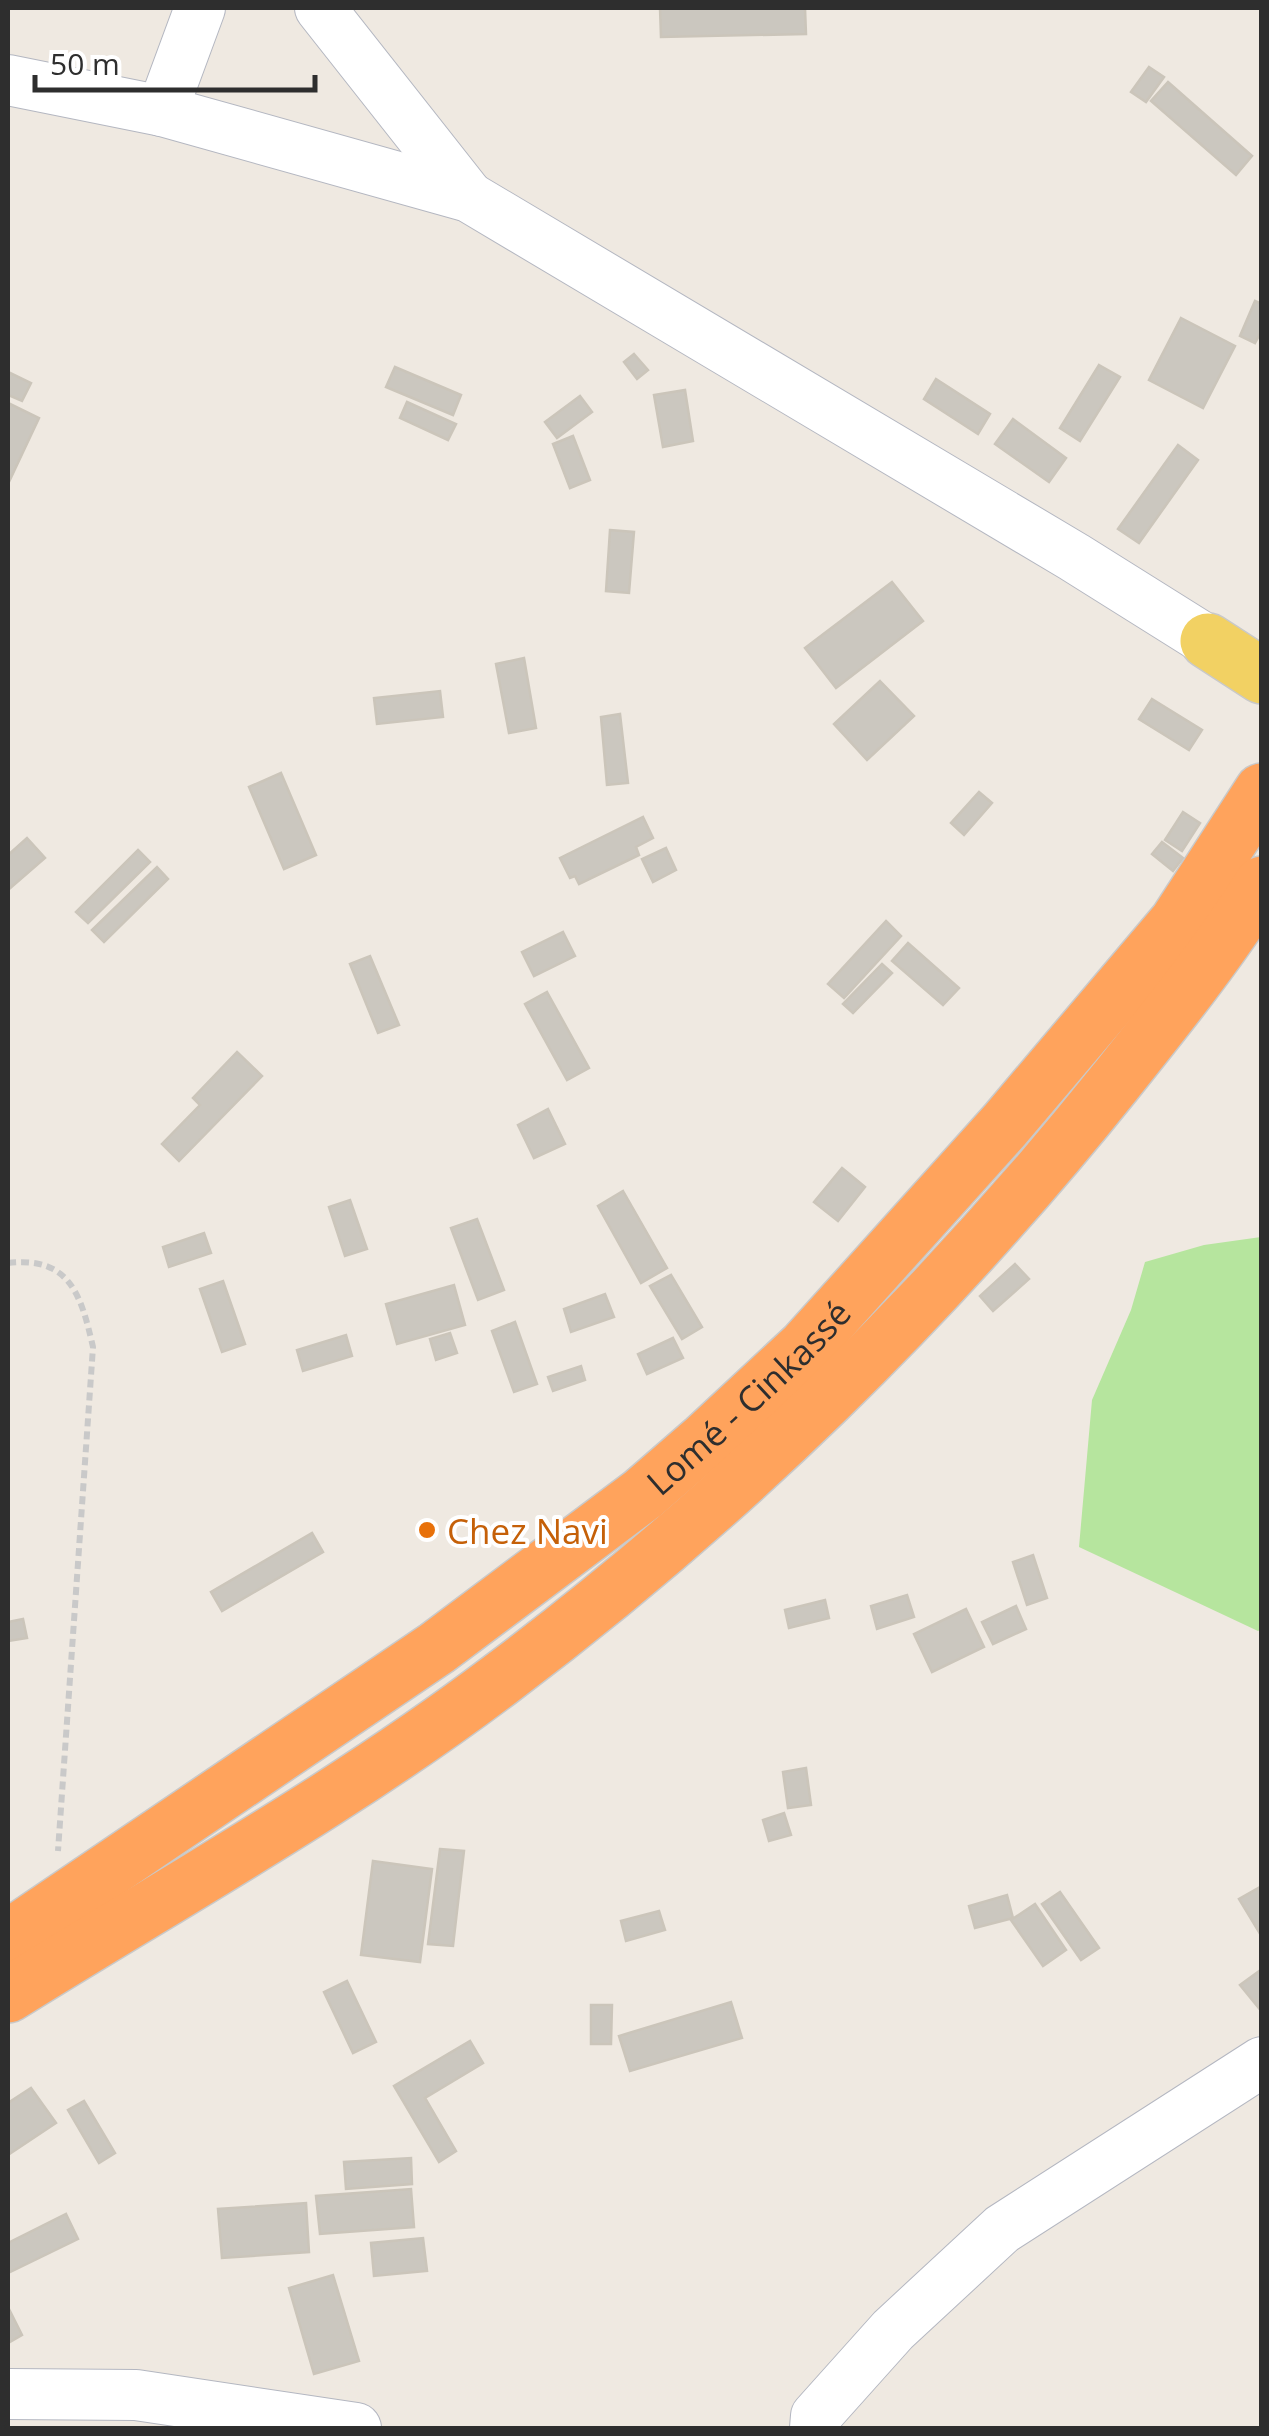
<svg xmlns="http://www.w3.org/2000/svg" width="1269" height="2436" viewBox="0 0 1269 2436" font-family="'Open Sans',sans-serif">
	<rect width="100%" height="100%" fill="#efe9e1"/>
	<polygon fill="#b6e59e" points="1261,1237 1262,1629 1258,1631 1079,1547 1092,1400 1131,1310 1145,1262 1204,1245"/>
	<g fill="#cbc7bf" stroke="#cbc5ba" stroke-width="2.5">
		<polygon points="660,8 805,8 806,34 661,37"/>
		<polygon points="1149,67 1164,77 1146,102 1131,92"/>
		<polygon points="1168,82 1252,156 1236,175 1151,101"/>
		<polygon points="1255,301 1262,304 1262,330 1255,343 1240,336"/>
		<polygon points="1181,318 1235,346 1203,408 1149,380"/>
		<polygon points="634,354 648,370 637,379 624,362"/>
		<polygon points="1099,365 1120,377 1080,441 1060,428"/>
		<polygon points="395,367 461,395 453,415 386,387"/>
		<polygon points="8,372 31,383 22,401 8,395"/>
		<polygon points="936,379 990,414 978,434 924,399"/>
		<polygon points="685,390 693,441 663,447 654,395"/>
		<polygon points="580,396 592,412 557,438 545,422"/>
		<polygon points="407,402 456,424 448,440 400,418"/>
		<polygon points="8,403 39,418 8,484"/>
		<polygon points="1013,419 1066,458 1049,482 995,444"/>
		<polygon points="573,436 590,480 570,488 553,444"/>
		<polygon points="1178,445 1198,460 1139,543 1118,529"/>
		<polygon points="610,530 634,532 629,593 606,591"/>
		<polygon points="892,582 923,621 836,688 805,648"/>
		<polygon points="524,658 536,728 509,733 496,664"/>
		<polygon points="880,681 914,716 867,760 834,724"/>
		<polygon points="440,691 443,717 377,724 374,698"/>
		<polygon points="1152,699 1202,730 1189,750 1139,719"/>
		<polygon points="620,714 628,783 607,785 601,717"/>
		<polygon points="281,773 316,855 284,869 249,787"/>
		<polygon points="979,792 992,803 964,835 951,823"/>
		<polygon points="1183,812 1200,823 1182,851 1165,840"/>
		<polygon points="643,817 653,838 636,847 639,855 579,884 575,876 570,878 560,858"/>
		<polygon points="27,838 45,858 8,890 8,855"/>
		<polygon points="1162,842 1183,858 1173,871 1152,854"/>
		<polygon points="666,848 676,870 653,882 642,859"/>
		<polygon points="138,850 150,862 88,923 76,912"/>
		<polygon points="157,867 168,879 104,942 92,930"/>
		<polygon points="886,921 901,936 844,998 828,984"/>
		<polygon points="563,932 575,956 534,976 522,952"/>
		<polygon points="908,943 959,988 943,1005 892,961"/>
		<polygon points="370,956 399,1025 378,1033 350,964"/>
		<polygon points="882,964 892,973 853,1013 843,1004"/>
		<polygon points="547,992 589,1068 567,1080 525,1004"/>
		<polygon points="237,1052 262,1076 179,1161 162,1144 200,1105 193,1098"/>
		<polygon points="548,1109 565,1144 534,1158 518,1125"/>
		<polygon points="842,1168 865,1187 838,1221 814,1202"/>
		<polygon points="623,1191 667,1268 641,1283 598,1206"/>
		<polygon points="350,1200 367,1249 345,1256 329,1207"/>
		<polygon points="477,1219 504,1290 478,1300 451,1228"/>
		<polygon points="204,1233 211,1253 169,1267 163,1247"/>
		<polygon points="1015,1264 1029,1279 993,1311 980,1296"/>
		<polygon points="671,1275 702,1327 682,1339 650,1286"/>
		<polygon points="223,1281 245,1344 222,1352 200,1289"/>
		<polygon points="454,1285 465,1325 397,1344 386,1304"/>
		<polygon points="605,1294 614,1317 571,1332 564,1309"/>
		<polygon points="515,1322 537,1384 514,1392 492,1331"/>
		<polygon points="450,1333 457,1353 436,1360 430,1339"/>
		<polygon points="346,1335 352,1356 303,1371 297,1350"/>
		<polygon points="673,1338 683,1358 647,1374 638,1354"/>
		<polygon points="581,1366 585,1380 553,1391 548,1377"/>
		<polygon points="312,1533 323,1552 222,1611 211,1592"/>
		<polygon points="1033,1555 1047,1598 1027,1605 1013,1562"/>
		<polygon points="907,1595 914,1617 877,1629 871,1606"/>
		<polygon points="825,1600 829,1618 789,1628 785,1610"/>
		<polygon points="1016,1606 1026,1629 993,1644 982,1622"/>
		<polygon points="966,1609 984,1647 932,1672 914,1634"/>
		<polygon points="23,1619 27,1638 8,1641 8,1622"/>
		<polygon points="806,1768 811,1805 788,1808 783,1772"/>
		<polygon points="784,1813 791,1835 769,1841 763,1820"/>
		<polygon points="440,1849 464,1851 453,1946 428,1944"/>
		<polygon points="373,1861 432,1869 420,1962 361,1955"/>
		<polygon points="1262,1886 1262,1937 1239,1899"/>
		<polygon points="1060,1892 1099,1948 1081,1960 1042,1904"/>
		<polygon points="1007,1895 1013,1918 975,1928 969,1906"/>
		<polygon points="1035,1904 1066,1950 1043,1966 1011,1920"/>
		<polygon points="659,1911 665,1930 626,1941 621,1921"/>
		<polygon points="1262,1969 1262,2012 1240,1985"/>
		<polygon points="347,1981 376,2042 353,2053 324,1992"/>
		<polygon points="731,2002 742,2038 630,2071 619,2036"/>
		<polygon points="591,2005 612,2005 611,2044 591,2044"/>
		<polygon points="470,2041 483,2063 425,2098 456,2151 439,2162 394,2086"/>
		<polygon points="31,2088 56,2123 8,2155 8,2103"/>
		<polygon points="84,2101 115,2153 99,2163 68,2110"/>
		<polygon points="411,2158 412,2184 346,2189 344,2162"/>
		<polygon points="411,2189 414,2227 320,2234 316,2196"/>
		<polygon points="306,2203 309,2252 222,2258 218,2209"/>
		<polygon points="66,2214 78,2239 8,2273 8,2243"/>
		<polygon points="423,2238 427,2271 374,2276 371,2243"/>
		<polygon points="333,2275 359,2361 314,2374 289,2288"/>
		<polygon points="8,2307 22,2335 8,2343"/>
	</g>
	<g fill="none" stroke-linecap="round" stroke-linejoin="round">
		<g stroke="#b4b7c1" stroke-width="52">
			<g id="minor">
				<polyline points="320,8 469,197"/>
				<polyline points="8,80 162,111 469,197 1074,557 1208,641"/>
				<polyline points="162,111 200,8"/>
				<polyline points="8,2394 136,2395 356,2428"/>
				<polyline points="815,2428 816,2416 893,2330 1002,2229 1262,2062"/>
			</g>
		</g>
		<g stroke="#c9c9c9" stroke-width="58">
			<polyline id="major" points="1208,641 1262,676"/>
		</g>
		<g stroke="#c9c9c9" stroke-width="58">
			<g id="highway">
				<path id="s1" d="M8,1938L437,1648L643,1494L704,1441L806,1346L1005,1125L1177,922L1262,791"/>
				<path d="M8,1995C173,1892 345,1797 501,1679C729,1508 937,1304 1115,1082C1167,1017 1217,955 1262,884"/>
			</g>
		</g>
		<path stroke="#c9c9c9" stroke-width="6" stroke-dasharray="8 5" stroke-linecap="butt" d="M8,1263C70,1256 81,1295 93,1347L58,1851"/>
		<use href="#minor" stroke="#fff" stroke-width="50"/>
		<use href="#major" stroke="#f2d163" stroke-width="55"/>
		<use href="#highway" stroke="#ffa35c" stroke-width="55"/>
	</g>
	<circle fill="#e8710a" stroke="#fff" stroke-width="4" cx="427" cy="1530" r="10"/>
	<g text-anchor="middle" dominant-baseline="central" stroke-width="8" stroke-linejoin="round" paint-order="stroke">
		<g font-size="35" fill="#2e2e2e" stroke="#fff">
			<text stroke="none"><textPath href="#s1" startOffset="918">Lomé - Cinkassé</textPath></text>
		</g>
		<g font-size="35" fill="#c56008" stroke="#fff" text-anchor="start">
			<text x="447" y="1530">Chez Navi</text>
		</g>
	</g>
	<rect width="1269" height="2436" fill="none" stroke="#2e2e2e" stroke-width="20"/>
	<path d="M35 75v15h280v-15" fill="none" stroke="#2e2e2e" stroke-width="5"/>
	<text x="50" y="75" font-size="30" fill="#2e2e2e" stroke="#ffffff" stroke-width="8" paint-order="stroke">50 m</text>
</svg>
